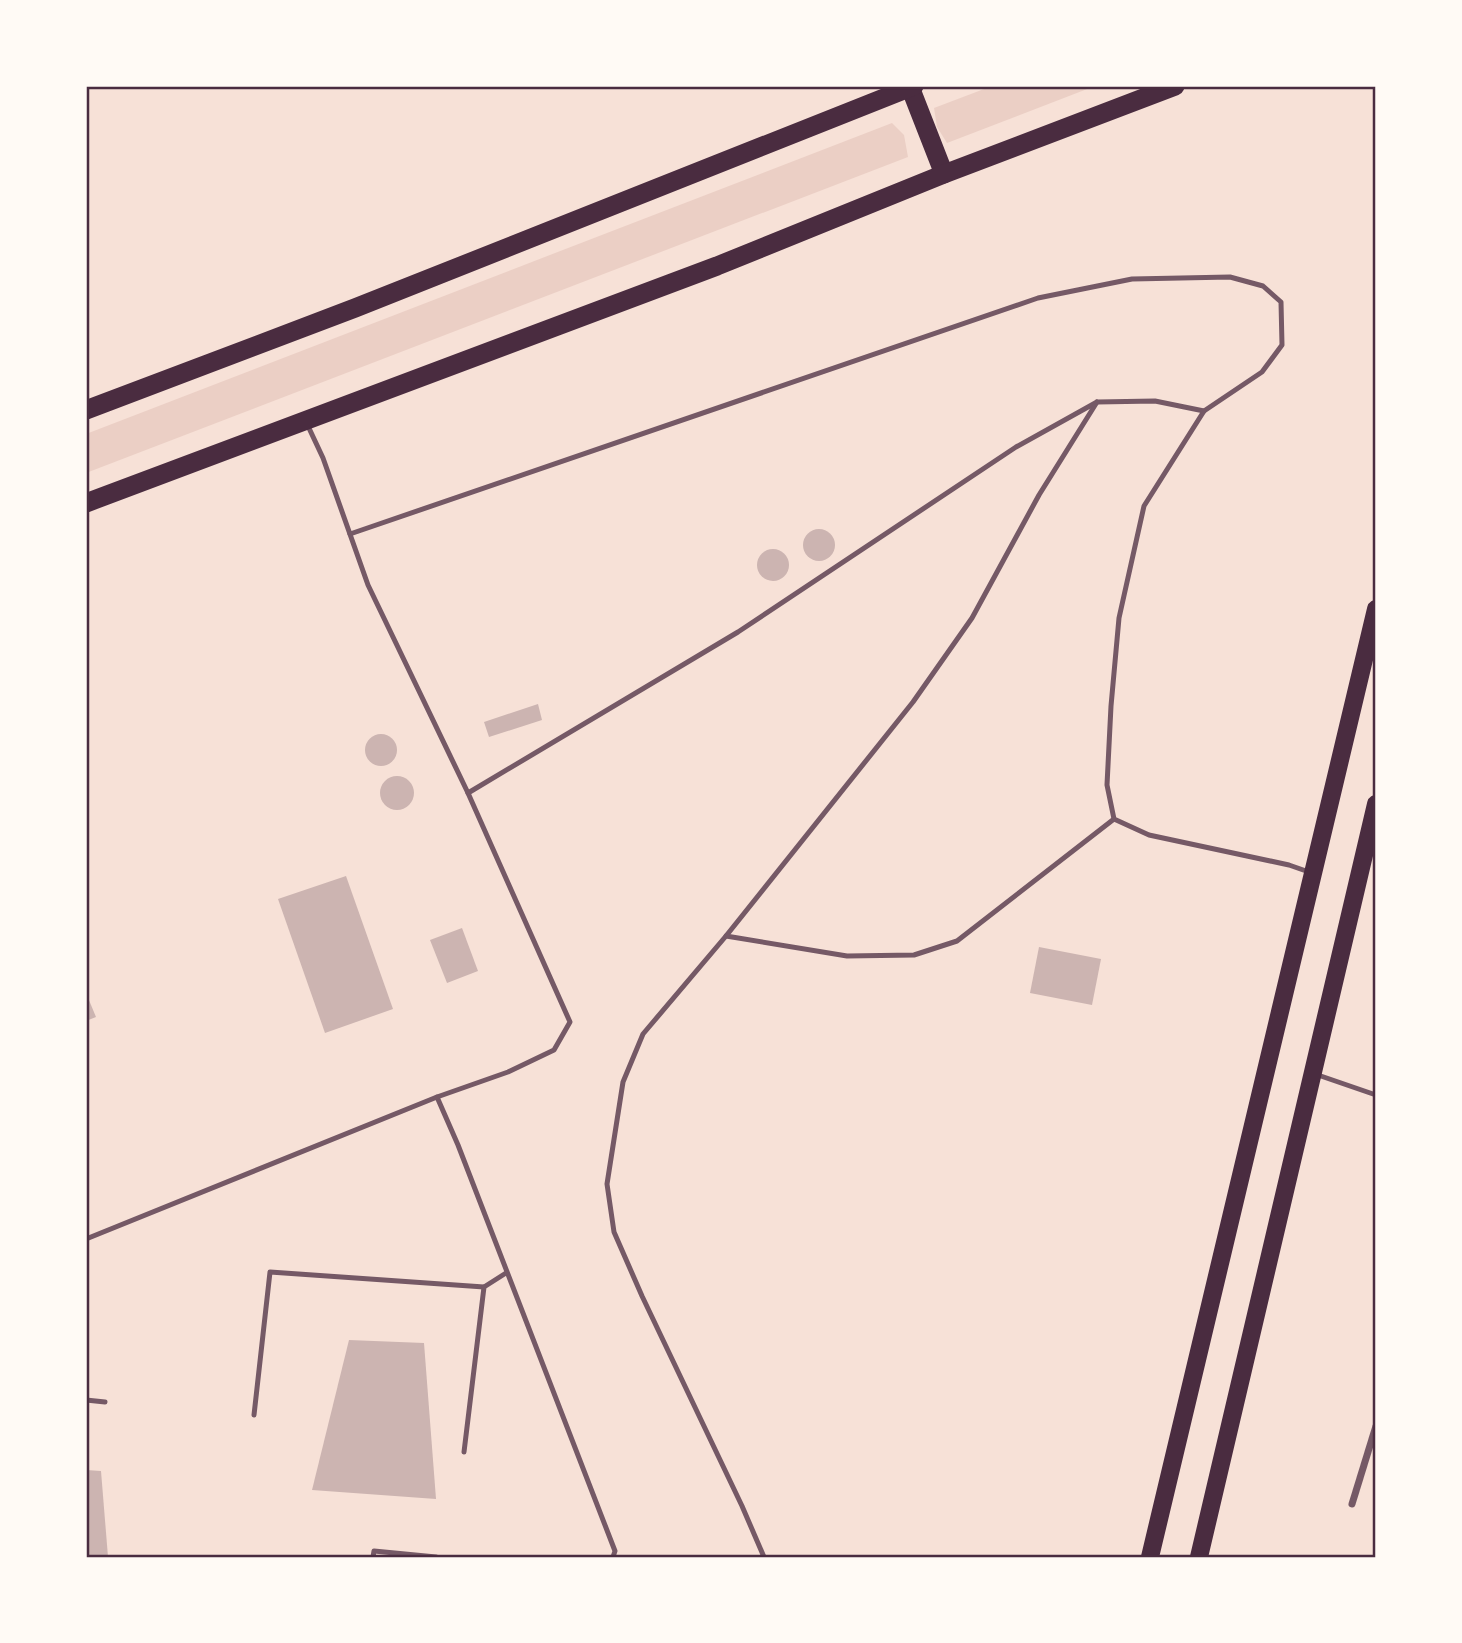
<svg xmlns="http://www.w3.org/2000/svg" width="1462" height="1643" viewBox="0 0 1462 1643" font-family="'Sofia Sans Condensed',sans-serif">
	<rect width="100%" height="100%" fill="#f7e1d7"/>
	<g fill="#ebcfc5">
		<polygon points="992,86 1095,86 947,143 937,127 934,108"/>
		<polygon points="892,123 904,135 908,157 86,473 86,434"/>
	</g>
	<g fill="#ccb4b1">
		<circle cx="819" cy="545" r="16"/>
		<circle cx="773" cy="565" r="16"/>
		<polygon points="538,704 542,720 489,737 484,722"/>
		<circle cx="381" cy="750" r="16"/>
		<circle cx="397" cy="793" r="17"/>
		<polygon points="346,876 393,1009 325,1033 278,899"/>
		<polygon points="462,928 478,971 447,983 430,940"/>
		<polygon points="1039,947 1101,959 1092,1005 1030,993"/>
		<polygon points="86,993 96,1017 86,1021"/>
		<polygon points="349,1340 424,1343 436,1499 312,1490"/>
		<polygon points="86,1470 101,1471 108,1557 86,1557"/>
	</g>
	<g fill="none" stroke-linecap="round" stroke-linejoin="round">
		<g stroke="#755966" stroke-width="5">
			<polyline points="350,534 1038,298 1132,279 1230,277 1263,286 1281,302 1282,345 1262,372 1204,411 1144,506 1119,618 1111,706 1107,785 1114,819 1149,835 1289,865 1309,872"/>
			<polyline points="468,793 738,632 1016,447 1097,402 1155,401 1204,411"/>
			<polyline points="726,936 847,956 914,955 957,941 1114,819"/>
			<polyline points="1315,1074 1376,1095"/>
			<polyline points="437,1097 458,1145 615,1551 613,1557"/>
			<polyline points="86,1239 437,1097 508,1072 554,1050 570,1022 468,793 368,585 323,458 308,426"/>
			<polyline points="86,1400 105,1402"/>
			<polyline points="254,1415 270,1272 484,1287"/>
			<polyline points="464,1452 484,1287 506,1273"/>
			<polyline points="373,1557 374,1551 436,1557"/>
			<polyline points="764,1557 742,1506 642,1296 614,1232 607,1184 623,1082 643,1034 726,936 913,702 972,618 1039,495 1097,402"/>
		</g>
		<polyline stroke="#755966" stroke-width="7" points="1352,1504 1376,1426"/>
		<g stroke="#4a2c40" stroke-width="18">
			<polyline points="1150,1557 1376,609"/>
			<polyline points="1199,1557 1376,804"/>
		</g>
		<g stroke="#4a2c40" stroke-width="19">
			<polyline points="910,87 944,174"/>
			<polyline points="86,410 355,308 914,86"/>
			<polyline points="86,503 717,266 944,174 1175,86"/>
		</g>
	</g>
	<rect width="1462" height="1643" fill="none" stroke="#fffaf5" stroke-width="175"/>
	<rect x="88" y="88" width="1286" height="1468" fill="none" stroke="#4a2c40" stroke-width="2.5"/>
</svg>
